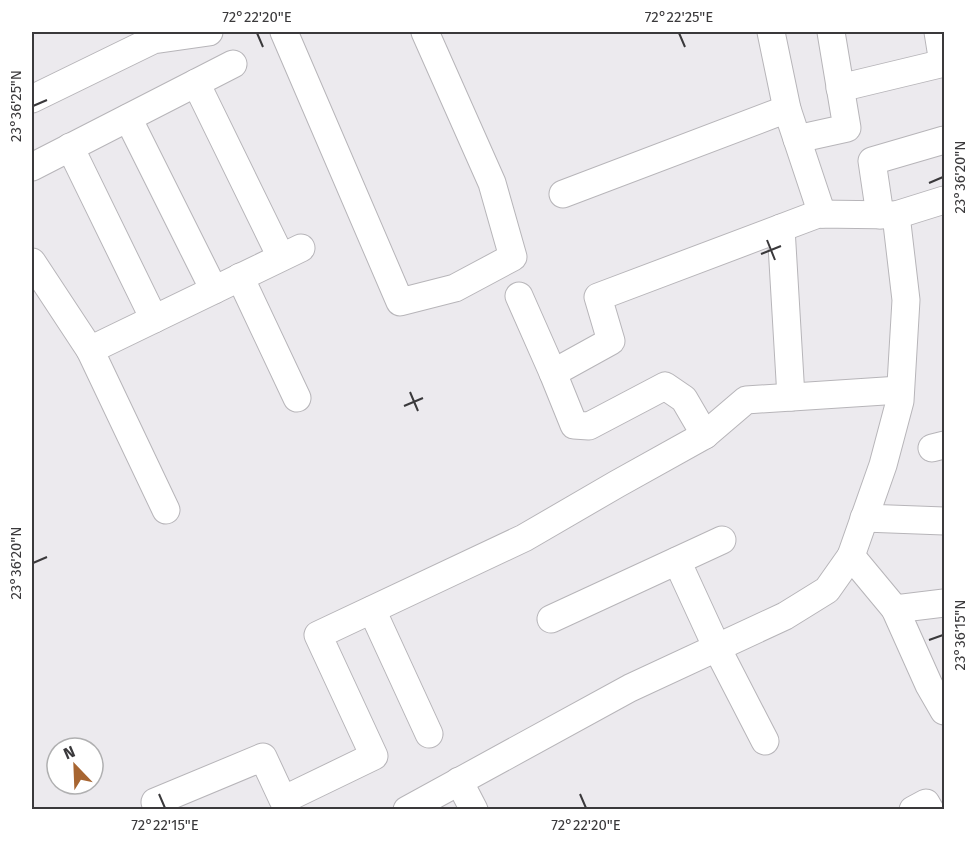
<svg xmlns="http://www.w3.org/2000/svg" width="976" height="841" viewBox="0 0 976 841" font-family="'Fira Sans',sans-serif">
	<rect width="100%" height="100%" fill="#eceaee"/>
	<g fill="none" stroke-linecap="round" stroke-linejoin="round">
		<g stroke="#b7b5b9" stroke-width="29">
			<g id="minor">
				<polyline points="284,32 400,302 455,288 513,257 492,183 425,32"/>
				<polyline points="771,32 787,109"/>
				<polyline points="938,32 943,63"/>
				<polyline points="196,83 281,257"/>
				<polyline points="840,88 944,63"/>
				<polyline points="32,99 153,40 209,32"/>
				<polyline points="128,118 214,290"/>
				<polyline points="797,139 847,128 831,32"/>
				<polyline points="70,147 154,319"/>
				<polyline points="32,167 233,64"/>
				<polyline points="563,194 787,109 822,214"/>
				<polyline points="880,215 872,161 944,140"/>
				<polyline points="781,228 791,397"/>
				<polyline points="32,262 90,350 301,248"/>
				<polyline points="240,277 297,398"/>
				<polyline points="519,296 553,373"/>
				<polyline points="90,350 166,510"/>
				<polyline points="705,435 684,399 665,386 589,426 574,425 553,373 611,341 598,297 818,214 896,215 944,200"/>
				<polyline points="932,448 944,445"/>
				<polyline points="864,518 944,521"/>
				<polyline points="851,556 895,609 929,685 944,711"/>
				<polyline points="677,561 717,648 765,741"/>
				<polyline points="895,609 944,603"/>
				<polyline points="372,610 429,734"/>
				<polyline points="551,619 722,540"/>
				<polyline points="459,781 474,810"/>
				<polyline points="157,810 155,802 263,757 283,800 374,756 318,635 524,538 617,484 705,435 746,400 900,390"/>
				<polyline points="407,810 630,688 785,616 827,590 851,556 883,465 900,401 906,300 896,215"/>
				<polyline points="913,810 926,803 930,810"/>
			</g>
		</g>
		<use href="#minor" stroke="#fff" stroke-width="27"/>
	</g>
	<path fill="none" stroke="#3a393b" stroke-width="2" d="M257,33L263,47M679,33L685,47M33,106L47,100M929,183L943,177M767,240L775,260M761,254L781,246M410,392L418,411M404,406L423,398M33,563L47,557M929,640L943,635M159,794L165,808M580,794L586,808"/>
	<rect width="976" height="841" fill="none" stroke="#ffffff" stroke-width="66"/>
	<g transform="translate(75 766) rotate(337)"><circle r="28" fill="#ffffff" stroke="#b0b0b1" stroke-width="1.5"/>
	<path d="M0-4.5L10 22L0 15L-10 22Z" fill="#a76531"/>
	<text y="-9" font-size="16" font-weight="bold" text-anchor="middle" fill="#3a393b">N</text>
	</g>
	<rect x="33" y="33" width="910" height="775" fill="none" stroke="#3a393b" stroke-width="2"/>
	<g font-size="15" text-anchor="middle" fill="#3a393b">
		<text x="257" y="22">72°22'20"E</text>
		<text x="679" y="22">72°22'25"E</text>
		<text transform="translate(16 106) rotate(-90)" y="5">23°36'25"N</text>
		<text transform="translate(960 177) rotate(-90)" y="5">23°36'20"N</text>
		<text transform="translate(16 563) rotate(-90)" y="5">23°36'20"N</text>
		<text transform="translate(960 635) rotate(-90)" y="5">23°36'15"N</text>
		<text x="165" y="830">72°22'15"E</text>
		<text x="586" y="830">72°22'20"E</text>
	</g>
</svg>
